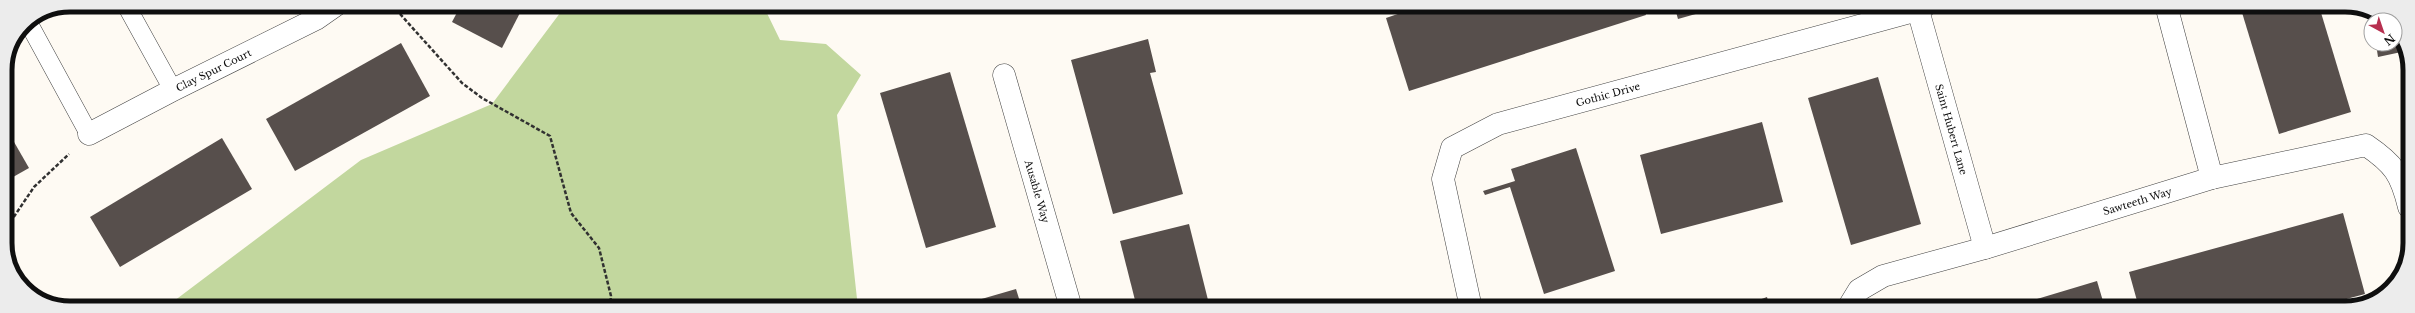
<svg xmlns="http://www.w3.org/2000/svg" width="2415" height="313" viewBox="0 0 2415 313" font-family="'Libre Baskerville',serif">
	<rect width="100%" height="100%" fill="#fefaf3"/>
	<polygon fill="#c2d79e" points="566,5 763,5 780,40 826,44 861,75 837,115 858,308 528,308 505,299 432,308 171,307 174,301 361,160 492,104"/>
	<g fill="#574f4c">
		<polygon points="461,5 524,5 502,48 452,22"/>
		<polygon points="809,5 831,5 811,12"/>
		<polygon points="1424,5 1643,5 1646,15 1409,91 1386,18"/>
		<polygon points="1674,5 1724,5 1724,6 1678,19"/>
		<polygon points="2240,6 2319,6 2351,112 2279,134"/>
		<polygon points="2370,13 2385,20 2372,20"/>
		<polygon points="2395,33 2406,51 2378,57 2376,44 2395,44"/>
		<polygon points="1148,39 1156,72 1150,73 1183,194 1113,214 1071,60"/>
		<polygon points="401,43 430,96 295,171 266,119"/>
		<polygon points="950,72 996,227 926,248 880,93"/>
		<polygon points="1878,77 1921,224 1851,245 1808,98"/>
		<polygon points="1762,122 1783,202 1661,234 1640,155"/>
		<polygon points="6,128 29,168 6,181"/>
		<polygon points="222,138 252,189 120,267 90,217"/>
		<polygon points="1576,148 1615,271 1544,294 1510,187 1485,195 1483,191 1515,181 1511,169"/>
		<polygon points="2343,213 2365,294 2313,308 2264,308 2264,306 2139,308 2129,272"/>
		<polygon points="1189,224 1210,308 1137,308 1120,241"/>
		<polygon points="2097,281 2105,308 2007,308"/>
		<polygon points="1016,289 1022,308 954,308 954,307"/>
		<polygon points="1767,297 1770,308 1737,308"/>
		<polygon points="1629,304 1630,308 1617,308"/>
	</g>
	<g fill="none" stroke-linecap="round" stroke-linejoin="round">
		<g stroke="#424242" stroke-width="19">
			<g id="lane">
				<polyline points="126,5 173,90"/>
				<polyline points="28,22 89,134"/>
			</g>
		</g>
		<g stroke="#424242" stroke-width="23">
			<g id="street">
				<polyline points="2166,5 2212,178"/>
				<path id="s1" d="M1918,10L1985,248"/>
				<path id="s2" d="M1004,75L1071,308"/>
				<path id="s3" d="M89,134L173,90L316,19L336,5"/>
				<path id="s4" d="M1471,308L1443,179L1452,148L1498,124L1918,10L1926,5"/>
				<path id="s5" d="M1848,308L1859,290L1883,276L1985,248L2212,178L2366,145C2394,164 2401,174 2409,207"/>
			</g>
		</g>
		<g stroke="#313131" stroke-width="2.5" stroke-dasharray="4 2" stroke-linecap="butt">
			<polyline points="392,5 462,83 482,98 550,136 571,213 599,248 611,296 610,308"/>
			<polyline points="7,227 34,187 69,154"/>
		</g>
		<use href="#lane" stroke="#fff" stroke-width="18"/>
		<use href="#street" stroke="#fff" stroke-width="22"/>
	</g>
	<g text-anchor="middle" dominant-baseline="central" stroke-width="4" stroke-linejoin="round" paint-order="stroke">
		<g font-size="10" fill="#0f0f0f" stroke="#fff">
			<text stroke="none"><textPath href="#s3" startOffset="140">Clay Spur Court</textPath></text>
			<text stroke="none"><textPath href="#s4" startOffset="330">Gothic Drive</textPath></text>
			<text stroke="none"><textPath href="#s1" startOffset="124">Saint Hubert Lane</textPath></text>
			<text stroke="none"><textPath href="#s2" startOffset="121">Ausable Way</textPath></text>
			<text stroke="none"><textPath href="#s5" startOffset="314">Sawteeth Way</textPath></text>
		</g>
	</g>
	<path d="M0 0H2415V313H0ZM70 12H2345A58 58 0 0 1 2403 70V243A58 58 0 0 1 2345 301H70A58 58 0 0 1 12 243V70A58 58 0 0 1 70 12Z" fill="#ececec" fill-rule="evenodd"/>
	<path fill="none" stroke="#0f0f0f" stroke-width="5" d="M70 12H2345A58 58 0 0 1 2403 70V243A58 58 0 0 1 2345 301H70A58 58 0 0 1 12 243V70A58 58 0 0 1 70 12Z"/>
	<g transform="translate(2383 32) rotate(140)"><circle r="19" fill="#ffffff" stroke="#9f9f9f"/>
	<path d="M0-3L7 15L0 10L-7 15Z" fill="#b73050"/>
	<text y="-6" font-size="11" font-weight="bold" text-anchor="middle" fill="#0f0f0f">N</text>
	</g>
</svg>
